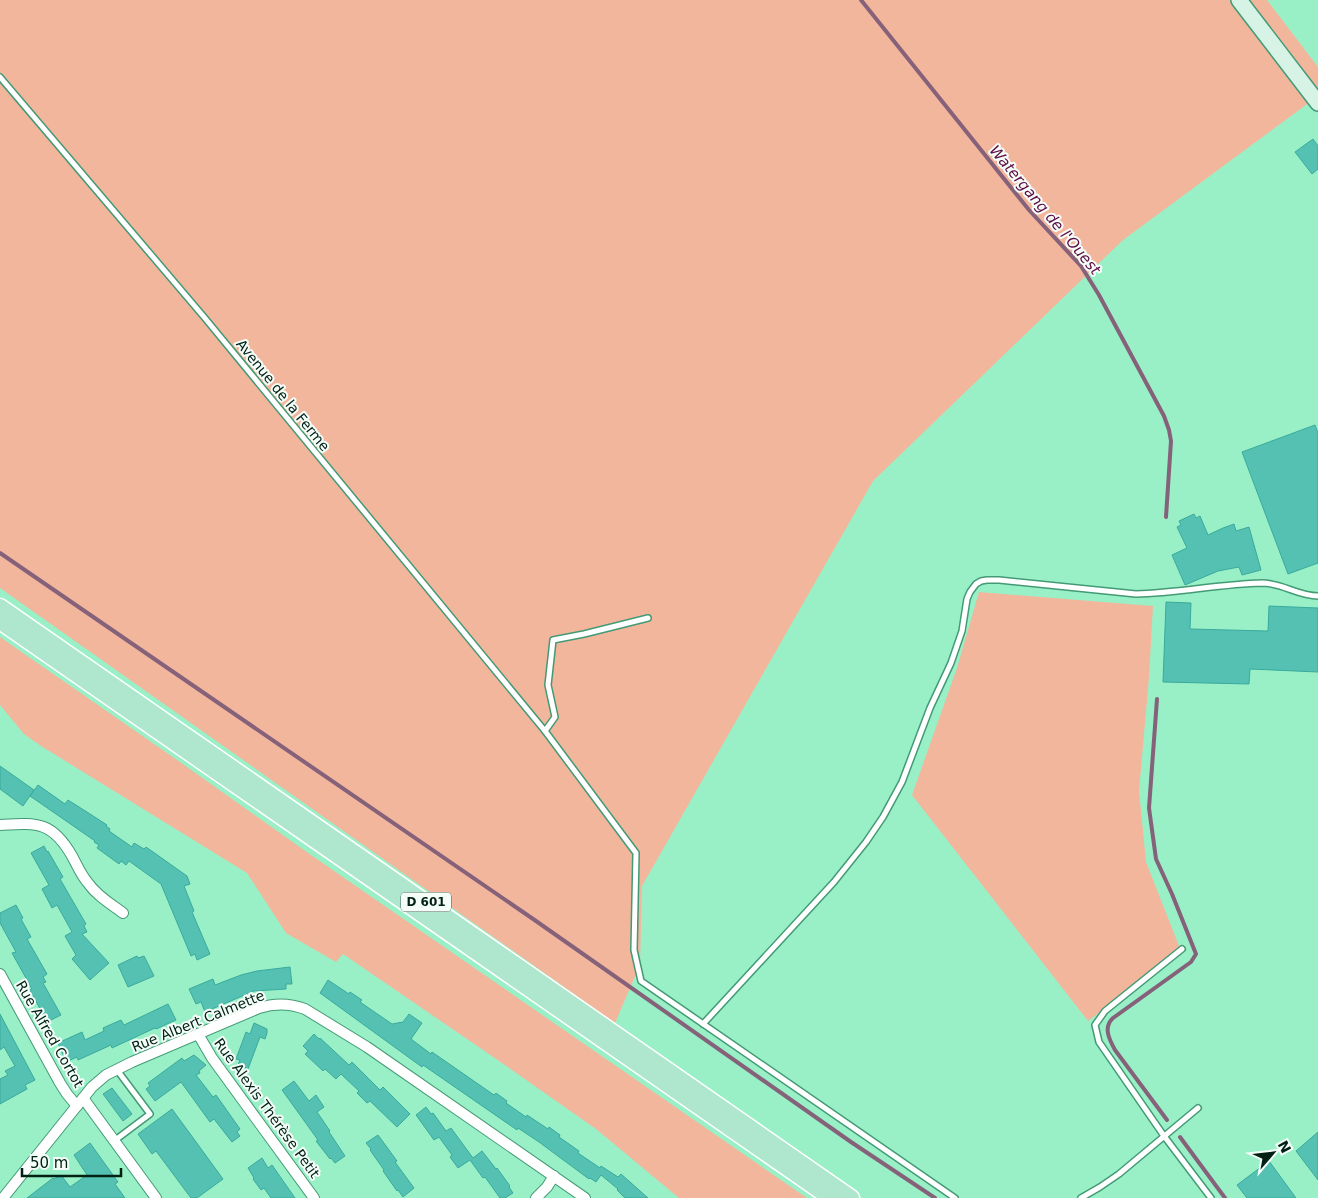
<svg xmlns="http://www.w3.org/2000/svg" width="1318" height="1198" viewBox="0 0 1318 1198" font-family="'DejaVu Sans',sans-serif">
	<rect width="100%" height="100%" fill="#99f0c7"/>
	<g fill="#f2b69d">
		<polygon points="0,0 1267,0 1318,67 1318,96 1123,240 873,481 642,886 640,965 615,1023 0,588"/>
		<polygon points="979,592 1153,606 1149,677 1139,791 1146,862 1181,951 1088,1021 912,795 957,668"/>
		<polygon points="0,637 180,762 311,855 807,1198 679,1198 596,1129 502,1063 343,954 336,962 286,933 247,873 41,746 24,734 0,705"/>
	</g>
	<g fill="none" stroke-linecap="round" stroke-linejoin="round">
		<g stroke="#86617a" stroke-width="4">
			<polyline points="861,0 1029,210 1081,266 1099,295 1164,416 1169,430 1171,441 1166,517"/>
			<polyline points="0,553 536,921 851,1142 935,1198"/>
			<path d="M1157,699L1149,808L1156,859L1172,894L1196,954L1191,962L1113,1018C1103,1027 1109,1039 1115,1050L1167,1120"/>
			<polyline points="1180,1137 1225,1198"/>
		</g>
	</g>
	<g fill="#55c1b2" stroke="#3aaa9c">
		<polygon points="1313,139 1318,146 1318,169 1312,174 1295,152"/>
		<polygon points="1315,425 1318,433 1318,563 1288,574 1242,452"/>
		<polygon points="1194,514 1196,518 1200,516 1208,535 1223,528 1234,524 1236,531 1249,527 1261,570 1242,575 1239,567 1218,571 1185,585 1172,555 1187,548 1177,527 1181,525 1179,521"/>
		<polygon points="1166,602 1191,603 1190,629 1268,631 1269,606 1318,608 1318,672 1250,669 1249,684 1163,682"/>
		<polygon points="0,766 34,790 23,806 0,789"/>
		<polygon points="38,785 65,804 68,800 90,814 107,825 106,826 110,829 109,831 132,847 134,843 144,849 146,847 187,876 190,884 184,886 194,911 192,912 210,954 197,960 195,954 191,956 161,884 129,861 126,865 121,861 119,864 97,848 99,845 94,842 95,841 30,796"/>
		<polygon points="44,846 47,852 48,851 63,877 60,879 86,924 84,926 87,932 82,934 109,963 90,980 72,959 76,955 65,936 72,932 57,905 52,908 42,889 49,885 31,853"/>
		<polygon points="16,905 23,918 21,919 31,937 27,939 47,974 43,977 46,982 43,983 61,1015 47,1022 30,990 32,989 12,953 16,952 0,923 0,913"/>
		<polygon points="137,956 138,958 144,956 154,976 128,987 118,965"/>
		<polygon points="290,967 292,984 286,984 286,989 254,991 205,1012 201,1002 196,1004 189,989 213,979 215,985 241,975 257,971"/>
		<polygon points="328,980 349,994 350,992 362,1000 360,1002 392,1024 403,1022 409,1014 422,1023 411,1039 431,1054 432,1052 494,1095 496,1093 507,1101 506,1103 526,1117 527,1115 548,1129 549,1127 560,1135 559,1137 579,1151 578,1153 600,1168 601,1166 618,1177 621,1174 648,1198 625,1198 617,1190 618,1189 601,1175 596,1182 590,1178 589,1179 539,1142 518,1128 517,1130 423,1065 422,1067 320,993"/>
		<polygon points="168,1004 176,1020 156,1029 155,1028 112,1048 111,1045 78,1060 77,1057 66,1062 58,1043 82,1032 85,1040 104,1031 103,1028 121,1020 124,1025"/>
		<polygon points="0,1014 35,1080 25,1085 27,1089 0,1104 0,1079 8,1075 5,1071 15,1066 4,1047 0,1050"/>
		<polygon points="254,1023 267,1029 267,1033 265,1039 260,1037 248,1069 238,1065 240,1060 236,1059 246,1032 250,1034"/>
		<polygon points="314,1034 319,1039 320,1038 349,1065 352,1062 380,1090 383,1087 410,1114 397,1127 370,1101 367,1103 357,1093 359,1091 341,1074 336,1079 325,1069 323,1071 305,1054 308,1051 303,1046"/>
		<polygon points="194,1055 206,1065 199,1071 200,1073 196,1075 213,1097 216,1095 240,1129 237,1132 240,1136 232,1142 214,1119 210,1122 181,1082 155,1101 146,1089 150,1086 148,1083 182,1058 184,1061"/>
		<polygon points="294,1081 309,1101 316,1095 324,1107 317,1112 330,1131 329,1132 345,1156 335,1163 331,1158 330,1159 316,1141 318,1140 282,1090"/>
		<polygon points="112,1088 132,1114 123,1121 103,1094"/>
		<polygon points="426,1107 431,1114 433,1113 446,1131 451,1128 473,1158 482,1151 496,1169 497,1168 510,1186 509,1187 513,1193 505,1198 500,1198 485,1177 483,1178 470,1160 458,1168 450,1157 452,1155 439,1137 434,1140 416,1115"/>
		<polygon points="172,1109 223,1179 197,1198 191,1198 156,1151 152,1154 138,1134"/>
		<polygon points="1318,1132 1318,1180 1296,1151"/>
		<polygon points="378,1135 397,1161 395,1162 414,1188 403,1197 398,1190 397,1191 383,1171 384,1170 370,1150 371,1149 366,1143"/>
		<polygon points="90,1143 118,1182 115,1184 125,1198 27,1198 53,1178 54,1179 61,1175 70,1187 87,1175 74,1155"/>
		<polygon points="262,1158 268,1168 272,1165 295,1198 271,1198 264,1188 261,1190 253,1179 254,1178 248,1168"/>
		<polygon points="1269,1161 1296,1198 1247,1198 1237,1185"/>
	</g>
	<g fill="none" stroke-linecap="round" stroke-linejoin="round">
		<g stroke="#439a75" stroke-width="8">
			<g id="lane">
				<polyline points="0,77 204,317 545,731 636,853 634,950 641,981 955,1198"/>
				<polyline points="545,731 555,717 548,685 553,640 584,634 648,618"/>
				<polyline points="1182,949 1105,1011 1095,1025 1099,1042 1164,1136 1211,1198"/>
				<path d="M703,1024L834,882L866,842L883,817L902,782L930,708L951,663L962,631L967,599L970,592L976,584L981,581L987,580H999L1136,594C1178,593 1220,584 1262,583C1282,583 1298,596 1318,596"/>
				<polyline points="114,1141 150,1114 117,1070"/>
				<polyline points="1081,1198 1100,1187 1119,1174 1198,1108"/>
			</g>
		</g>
		<g stroke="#439a75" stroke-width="12">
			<g id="street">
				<path d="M0,825C37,823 52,821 72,856C77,865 81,875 88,883C97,896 111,904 123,913"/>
				<polyline points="0,974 60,1083 67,1094 77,1106"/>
				<polyline points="198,1034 212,1058 314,1198"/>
				<polyline points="83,1098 156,1198"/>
				<path d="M3,1198L92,1087L106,1075L132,1062L259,1008C274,1003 289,1003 305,1009L367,1047L585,1198"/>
				<polyline points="536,1198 547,1187 554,1176"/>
			</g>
		</g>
		<g stroke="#439a75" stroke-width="18">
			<polyline id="secondary" points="1239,0 1318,103"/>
		</g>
		<g stroke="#fff" stroke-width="19">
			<g id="primary">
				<polyline points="0,607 851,1198"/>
				<polyline points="0,621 831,1198"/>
			</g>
		</g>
		<use href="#lane" stroke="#fff" stroke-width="5"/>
		<use href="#street" stroke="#fff" stroke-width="10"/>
		<use href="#secondary" stroke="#d6f3e6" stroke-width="15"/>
		<use href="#primary" stroke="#aee7cd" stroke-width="16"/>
	</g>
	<g text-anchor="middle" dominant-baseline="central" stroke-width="4" stroke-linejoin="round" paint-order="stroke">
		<rect fill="#f5fdf9" stroke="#4a6359" stroke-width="1" x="401" y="892.5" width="50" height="19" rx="4"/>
		<g font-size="12" font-weight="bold" fill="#002114">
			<text x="426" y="902">D 601</text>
		</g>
		<g font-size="14" fill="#002114" stroke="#f5fdf9">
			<text transform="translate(283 395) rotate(51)">Avenue de la Ferme</text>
			<text transform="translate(198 1021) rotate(-22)">Rue Albert Calmette</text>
			<text transform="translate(50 1034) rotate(60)">Rue Alfred Cortot</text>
			<text transform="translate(267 1108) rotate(54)">Rue Alexis Thérèse Petit</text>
		</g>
		<g font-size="15" font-style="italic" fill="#5d0b45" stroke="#f5fdf9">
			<text transform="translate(1045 210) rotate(50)">Watergang de l'Ouest</text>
		</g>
	</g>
	<g transform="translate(1273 1153) rotate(62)" stroke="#f5fdf9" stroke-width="4" paint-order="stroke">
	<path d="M0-4L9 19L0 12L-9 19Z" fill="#002114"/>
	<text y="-8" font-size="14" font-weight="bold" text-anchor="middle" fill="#002114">N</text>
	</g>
	<path d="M22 1168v8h99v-8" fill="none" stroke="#002114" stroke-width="2.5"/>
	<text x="30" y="1168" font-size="15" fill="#002114" stroke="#f5fdf9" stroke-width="4" paint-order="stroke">50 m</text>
</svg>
